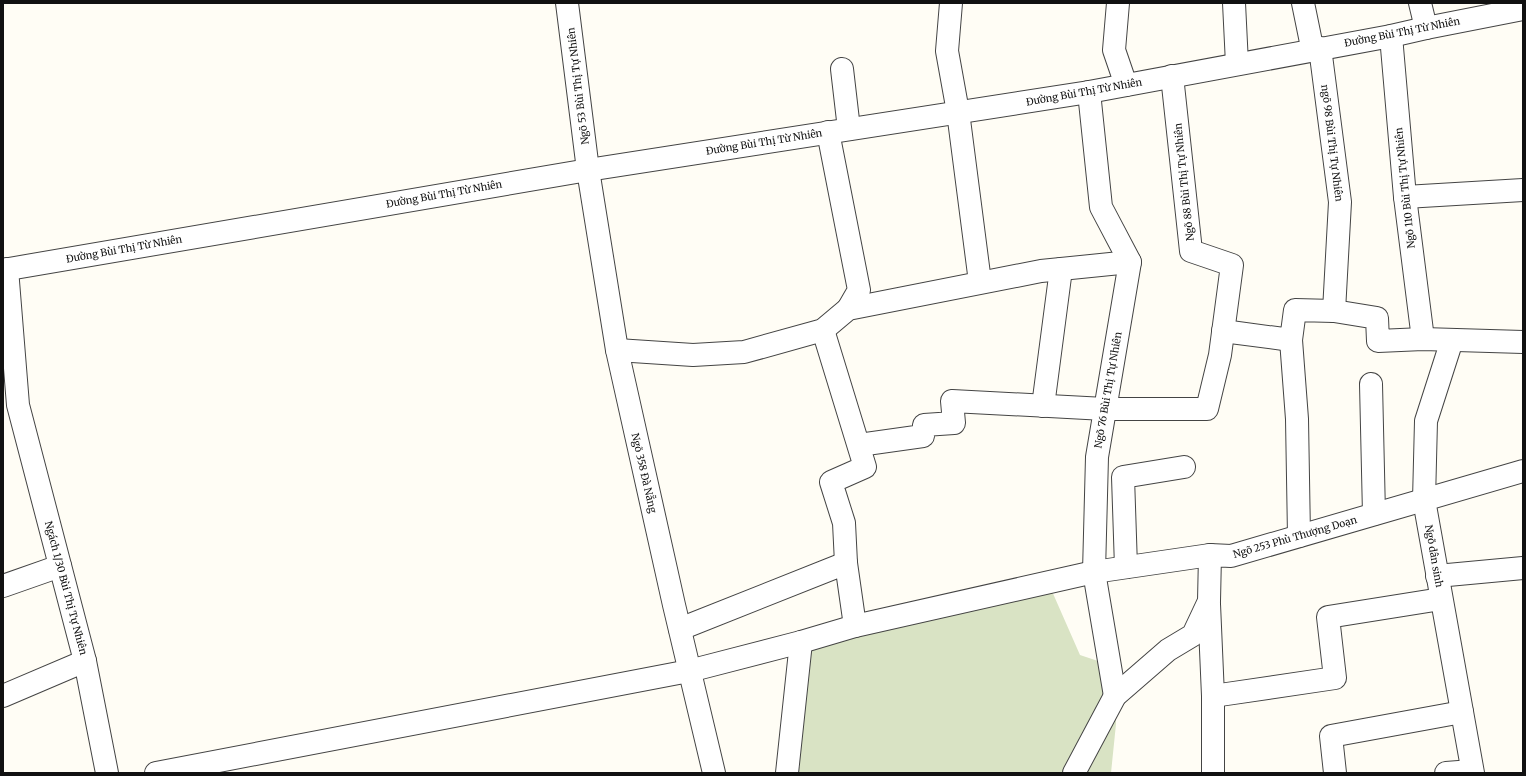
<svg xmlns="http://www.w3.org/2000/svg" width="1526" height="776" viewBox="0 0 1526 776" font-family="Merriweather,serif">
	<rect width="100%" height="100%" fill="#fffdf5"/>
	<polygon fill="#d9e3c4" points="1051,589 1080,655 1116,667 1116,724 1111,773 777,773 800,767 790,650"/>
	<g fill="none" stroke-linecap="round" stroke-linejoin="round">
		<g stroke="#444" stroke-width="24">
			<g id="minor">
				<polyline points="567,3 588,170 617,350 674,605 714,773"/>
				<polyline points="951,3 947,51 958,112 980,282"/>
				<polyline points="1118,3 1114,50 1126,85"/>
				<polyline points="1234,3 1237,64"/>
				<polyline points="1303,3 1312,47 1320,48 1340,202 1334,311"/>
				<polyline points="1420,3 1426,28"/>
				<polyline points="1391,36 1405,197 1423,339"/>
				<polyline points="842,69 849,129"/>
				<polyline points="1089,92 1101,207 1130,262 1097,457 1094,572 1115,696"/>
				<polyline points="828,132 859,290 848,309"/>
				<polyline points="1405,197 1523,190"/>
				<polyline points="7,269 18,405 85,661 107,773"/>
				<polyline points="3,270 588,170 1089,92 1391,36 1426,28 1523,9"/>
				<polyline points="823,330 865,467 831,482 844,523 846,563"/>
				<polyline points="1223,331 1291,340 1295,310 1334,311 1377,318 1378,341 1423,339 1523,342"/>
				<polyline points="1291,340 1297,419 1299,536"/>
				<polyline points="1452,340 1426,421 1424,500 1473,773"/>
				<polyline points="617,350 693,355 744,352 823,330 848,309 1041,271 1130,262"/>
				<polyline points="1371,384 1374,514"/>
				<polyline points="1043,406 1061,269"/>
				<polyline points="859,445 923,436 924,425 954,423 952,401 1105,409 1207,409 1220,355 1232,265 1191,251 1172,76"/>
				<polyline points="1126,567 1123,477 1184,467"/>
				<polyline points="1437,576 1523,568"/>
				<polyline points="3,586 60,566"/>
				<polyline points="1209,604 1213,696 1213,773"/>
				<polyline points="680,629 846,563 855,626 1094,572 1210,555"/>
				<polyline points="3,696 85,661"/>
				<polyline points="1213,696 1335,678 1328,617 1441,599"/>
				<polyline points="156,773 689,671 801,642 855,626"/>
				<polyline points="787,773 801,642"/>
				<polyline points="1074,773 1115,696 1168,650 1193,635 1209,601 1210,555 1231,556 1523,471"/>
				<polyline points="1335,773 1331,736 1462,712"/>
				<polyline points="1446,773 1472,771"/>
			</g>
		</g>
		<use href="#minor" stroke="#fff" stroke-width="22"/>
	</g>
	<g text-anchor="middle" dominant-baseline="central" stroke-width="4" stroke-linejoin="round" paint-order="stroke">
		<g font-size="10" fill="#111" stroke="#fff">
			<text transform="translate(1402 32) rotate(-11)">Đường Bùi Thị Từ Nhiên</text>
			<text transform="translate(578 86) rotate(-97)">Ngõ 53 Bùi Thị Tự Nhiên</text>
			<text transform="translate(1084 92) rotate(-10)">Đường Bùi Thị Từ Nhiên</text>
			<text transform="translate(764 142) rotate(-9)">Đường Bùi Thị Từ Nhiên</text>
			<text transform="translate(1332 143) rotate(83)">ngõ 98 Bùi Thị Tự Nhiên</text>
			<text transform="translate(1184 182) rotate(-96)">Ngõ 88 Bùi Thị Tự Nhiên</text>
			<text transform="translate(1405 188) rotate(-96)">Ngõ 110 Bùi Thị Tự Nhiên</text>
			<text transform="translate(444 194) rotate(-10)">Đường Bùi Thị Từ Nhiên</text>
			<text transform="translate(124 249) rotate(-10)">Đường Bùi Thị Từ Nhiên</text>
			<text transform="translate(1108 390) rotate(-80)">Ngõ 76 Bùi Thị Tự Nhiên</text>
			<text transform="translate(644 473) rotate(77)">Ngõ 358 Đà Nẵng</text>
			<text transform="translate(1295 537) rotate(-16)">Ngõ 253 Phù Thượng Doạn</text>
			<text transform="translate(1434 556) rotate(80)">Ngõ dân sinh</text>
			<text transform="translate(66 588) rotate(75)">Ngách 1/30 Bùi Thị Tự Nhiên</text>
		</g>
	</g>
	<rect width="1526" height="776" fill="none" stroke="#111111" stroke-width="8"/>
</svg>
